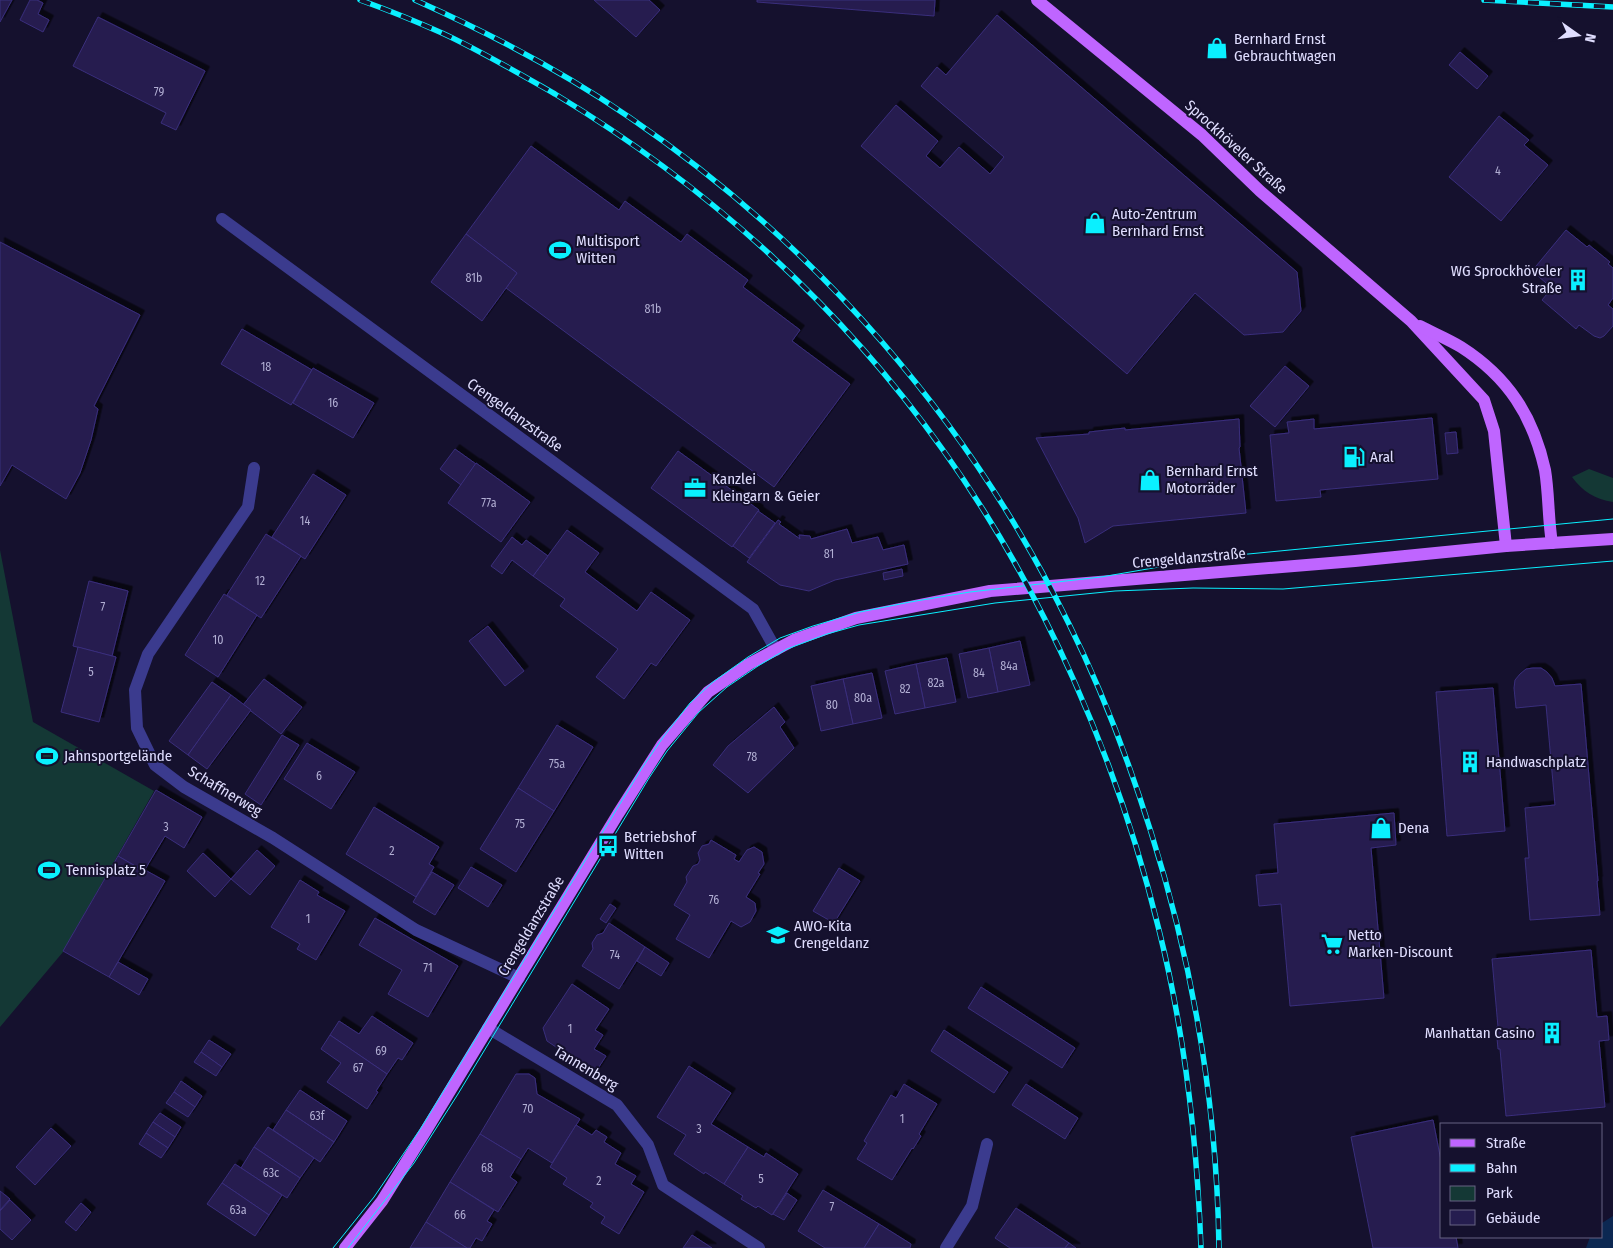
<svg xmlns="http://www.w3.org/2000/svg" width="1613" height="1248" viewBox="0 0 1613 1248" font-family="'Fira Sans Condensed',sans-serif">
	<defs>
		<filter id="shadow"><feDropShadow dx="4.5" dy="-4.5" stdDeviation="0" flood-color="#0009"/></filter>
	</defs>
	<rect width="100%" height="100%" fill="#15112e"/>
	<g fill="#143835">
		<path d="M1589,469L1613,478V502C1595,499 1583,492 1572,477Z"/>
		<polygon points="0,550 33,722 154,791 63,952 0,1027"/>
	</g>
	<polygon fill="#0c2852" points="1613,1216 1613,1248 1586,1248 1590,1237 1602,1237 1602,1223"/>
	<g fill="#251d4f" stroke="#3a2e7c" filter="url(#shadow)">
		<polygon points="0,0 12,0 0,22"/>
		<polygon points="30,0 37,0 43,3 38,14 49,20 43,32 20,20"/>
		<polygon points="594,0 649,0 660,10 636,37"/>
		<polygon points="757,0 935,0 934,16 757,2"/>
		<polygon points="997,15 1297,272 1301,311 1283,332 1244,335 1195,293 1127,374 861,146 896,105 938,141 926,156 940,168 959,147 990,174 1004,157 921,86 937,67 946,75"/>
		<polygon points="98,17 205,71 176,130 161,123 166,113 73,66"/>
		<polygon points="1460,52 1488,76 1477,89 1449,65"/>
		<polygon points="1499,116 1529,140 1524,145 1548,165 1501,221 1449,177"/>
		<polygon points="531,146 619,210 625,201 681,242 687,234 748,280 743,287 800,330 792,341 850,384 774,487 506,288 517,273 466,234"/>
		<polygon points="1566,230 1587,247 1589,245 1610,262 1608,264 1613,268 1613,298 1608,305 1613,309 1613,326 1604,336 1600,338 1594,336 1579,325 1576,329 1542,300 1552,288 1532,271"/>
		<polygon points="466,234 517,273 482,321 431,282"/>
		<polygon points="0,242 140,315 94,406 98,409 91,440 80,473 66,499 12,465 0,486"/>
		<polygon points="242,329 312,370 291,405 221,364"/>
		<polygon points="1285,366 1309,386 1275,427 1250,406"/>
		<polygon points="313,368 374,403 353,438 293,403"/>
		<polygon points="1432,418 1438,479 1320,490 1321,497 1276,501 1270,435 1289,433 1287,422 1314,419 1314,429"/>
		<polygon points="1239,419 1240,447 1239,448 1246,513 1113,526 1085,543 1078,518 1036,438 1089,434 1089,432 1125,428 1125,430"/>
		<polygon points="1456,432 1458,453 1447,454 1445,433"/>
		<polygon points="455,449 476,464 461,485 440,469"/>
		<polygon points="678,451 759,510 732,547 651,488"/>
		<polygon points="476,463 530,502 501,542 448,503"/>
		<polygon points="313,474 346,495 305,559 272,537"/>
		<polygon points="758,511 775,523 749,558 733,546"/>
		<polygon points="778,520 781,522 779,524 800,539 799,535 810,536 811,539 847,529 852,543 878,537 883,550 904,545 908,564 835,580 809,591 780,585 747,562"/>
		<polygon points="567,530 599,553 585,572 637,611 651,592 690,620 656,666 651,663 624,699 596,677 618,649 560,606 565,599 533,576"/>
		<polygon points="266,534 301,556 261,618 227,595"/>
		<polygon points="512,537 522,545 526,540 548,556 533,576 512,560 502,574 491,566"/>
		<polygon points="902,569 903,576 884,580 883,573"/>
		<polygon points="89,581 128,591 112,656 73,646"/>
		<polygon points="224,594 257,615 218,677 185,655"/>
		<polygon points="488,626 524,671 505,686 469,641"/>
		<polygon points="1020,641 1030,685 998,692 989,648"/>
		<polygon points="78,647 116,657 99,722 61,712"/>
		<polygon points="989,648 998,692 968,698 959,654"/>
		<polygon points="947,658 956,702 925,708 916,664"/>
		<polygon points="916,664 925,708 895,714 885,671"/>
		<polygon points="1533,668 1541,668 1547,672 1552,678 1555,686 1581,684 1598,881 1597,881 1600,915 1530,920 1525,858 1529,858 1525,808 1555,805 1546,705 1516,708 1514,688 1515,680 1520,674 1526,669"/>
		<polygon points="872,673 882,718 853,724 843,679"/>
		<polygon points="264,679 302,707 281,734 243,705"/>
		<polygon points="843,679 853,724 821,731 811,686"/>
		<polygon points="212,682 231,695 188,755 169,741"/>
		<polygon points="1493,688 1505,831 1447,836 1436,692"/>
		<polygon points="231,695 251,710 207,769 188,755"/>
		<polygon points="774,707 785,722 780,727 794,748 748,793 713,765 728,746"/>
		<polygon points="557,725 593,747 554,811 518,788"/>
		<polygon points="282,735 299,745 261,805 245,794"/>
		<polygon points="307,743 355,772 331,809 284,779"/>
		<polygon points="518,788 554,811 516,872 480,849"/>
		<polygon points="156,790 202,817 184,848 165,836 144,871 118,856"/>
		<polygon points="374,807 439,847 429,864 434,867 416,897 346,854"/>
		<polygon points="1394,813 1396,845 1371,848 1384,998 1290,1006 1281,904 1259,906 1256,875 1278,873 1274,824"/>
		<polygon points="711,840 736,855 734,859 739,862 747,850 754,847 762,852 764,864 758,873 760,874 746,897 755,903 756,911 750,922 741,927 731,921 709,958 676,939 690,915 674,905 687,882 686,877 693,866 698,864 700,860 698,853 702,846 709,844"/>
		<polygon points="257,850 275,866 250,895 231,879"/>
		<polygon points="203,853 231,879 215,897 187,871"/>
		<polygon points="118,856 144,871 145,870 165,881 109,977 63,951"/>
		<polygon points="471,867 502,885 488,907 458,888"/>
		<polygon points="839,868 860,881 834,923 813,911"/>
		<polygon points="432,872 454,885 435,915 413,902"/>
		<polygon points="300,880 319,892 317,895 345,911 316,960 297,949 300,944 271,927"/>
		<polygon points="610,904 616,908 606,923 600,919"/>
		<polygon points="375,918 458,966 428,1017 388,994 402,970 359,945"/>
		<polygon points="609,923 645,947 619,989 582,966 593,949 592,943 597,935 603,933"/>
		<polygon points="645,947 669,963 661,976 637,961"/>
		<polygon points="1591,950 1597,1017 1607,1016 1609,1040 1599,1041 1605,1107 1506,1116 1500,1049 1498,1049 1496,1027 1498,1027 1492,959"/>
		<polygon points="118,962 148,979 139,995 109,977"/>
		<polygon points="572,984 609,1009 595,1030 603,1035 594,1049 606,1056 595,1073 547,1041 543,1028"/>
		<polygon points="981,987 1075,1048 1062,1068 968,1008"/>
		<polygon points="372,1016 413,1043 402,1060 398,1058 387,1074 330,1035 339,1021 359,1034"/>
		<polygon points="944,1030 1008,1072 994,1093 931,1051"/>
		<polygon points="330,1035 387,1074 376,1091 378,1092 367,1109 327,1082 341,1063 321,1049"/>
		<polygon points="209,1040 231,1054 222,1067 201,1052"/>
		<polygon points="201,1052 222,1067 216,1076 194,1062"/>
		<polygon points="689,1066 731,1093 711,1124 748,1147 724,1184 705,1172 704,1174 674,1154 686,1135 657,1117"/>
		<polygon points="516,1074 529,1074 535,1078 537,1094 580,1119 552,1163 528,1148 521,1159 480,1134"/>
		<polygon points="181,1081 202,1096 195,1107 174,1092"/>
		<polygon points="904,1084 937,1104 919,1134 921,1136 913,1149 912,1148 892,1180 857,1159 867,1143 864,1141 891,1095 896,1098"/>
		<polygon points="1026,1084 1078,1118 1065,1139 1012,1105"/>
		<polygon points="300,1090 347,1121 334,1142 286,1110"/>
		<polygon points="174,1092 195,1107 188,1117 166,1103"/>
		<polygon points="286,1110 334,1142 320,1162 273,1130"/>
		<polygon points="160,1113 181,1127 175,1137 153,1122"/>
		<polygon points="1433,1120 1442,1166 1442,1237 1456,1237 1458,1248 1373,1248 1351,1137"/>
		<polygon points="153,1122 175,1137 168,1148 146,1133"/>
		<polygon points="576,1125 592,1135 596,1130 607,1137 604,1142 621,1153 615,1164 636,1176 631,1184 644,1192 619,1234 601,1223 605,1217 590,1207 593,1203 563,1184 567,1178 550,1167"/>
		<polygon points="268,1127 314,1158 300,1178 254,1147"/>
		<polygon points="51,1128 71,1146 35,1185 16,1167"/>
		<polygon points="146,1133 168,1148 161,1158 139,1144"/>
		<polygon points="480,1134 521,1159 510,1177 517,1182 498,1212 450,1182"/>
		<polygon points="254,1147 300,1178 287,1198 241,1168"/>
		<polygon points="748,1147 764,1157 766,1153 798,1174 772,1215 758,1206 756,1208 741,1199 743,1196 724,1184"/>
		<polygon points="235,1164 282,1195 269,1215 222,1183"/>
		<polygon points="450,1182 494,1210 487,1221 492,1224 482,1241 476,1238 470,1248 467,1248 426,1222"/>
		<polygon points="222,1183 269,1215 255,1236 207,1204"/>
		<polygon points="823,1190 879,1224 864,1248 825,1248 798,1231"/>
		<polygon points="0,1191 10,1199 0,1210"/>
		<polygon points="787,1193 797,1200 784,1220 773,1214"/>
		<polygon points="10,1200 31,1220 12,1240 0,1229 0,1211"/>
		<polygon points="81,1203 91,1212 76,1231 65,1222"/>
		<polygon points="1016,1208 1069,1243 1065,1248 1010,1248 995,1238"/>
		<polygon points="426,1222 467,1248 410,1248"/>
		<polygon points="879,1224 911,1244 910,1248 864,1248"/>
		<polygon points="692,1235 712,1248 683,1248"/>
		<polygon points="1069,1243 1076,1248 1065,1248"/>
	</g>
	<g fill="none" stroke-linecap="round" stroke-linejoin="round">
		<g stroke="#3b3b8e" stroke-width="12">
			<polyline points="222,219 753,609 776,650"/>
			<polyline points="254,468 248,507 148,654 135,690 137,728 155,765 184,787 273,838 416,930 519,978"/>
			<polyline points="488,1028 617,1105 648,1145 663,1185 759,1248"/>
			<polyline points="946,1248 972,1206 987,1144"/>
		</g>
		<g stroke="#bf65ff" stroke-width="12">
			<polyline points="1037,0 1202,135 1260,191 1411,321 1484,400 1494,431 1506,546"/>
			<path d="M1420,326C1433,333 1448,339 1461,347C1508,377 1533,416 1545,470C1549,494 1548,519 1552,543"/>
			<polyline points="345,1248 382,1201 425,1132 618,814 662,745 708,692 749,664 794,640 856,618 990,591 1355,561 1506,546 1613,539"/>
		</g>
		<g stroke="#0af0ff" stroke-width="1">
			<polyline points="333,1248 374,1197 421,1128 642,768 664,736 690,703 713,682 748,657 780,638 813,626 860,612 910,602 970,592 1101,577 1217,557 1613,519"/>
			<polyline points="348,1248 414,1163 458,1094 649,778 667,751 699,712 727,687 758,666 787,649 827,634 859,625 995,603 1115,591 1193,588 1283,589 1613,561"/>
		</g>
		<g stroke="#0af0ff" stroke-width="5.5">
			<g id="rail">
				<path d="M360,0C388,10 415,21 442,33C481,51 518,73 555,94C706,185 841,306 943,450C1044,591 1118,761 1159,930C1185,1034 1197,1141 1201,1248"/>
				<path d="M415,0C489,33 562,71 629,117C817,245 969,420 1069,624C1102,690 1128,759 1150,829C1193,964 1217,1106 1219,1248"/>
				<polyline points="1484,0 1613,7"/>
			</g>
		</g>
		<use href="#rail" stroke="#15112e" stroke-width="4" stroke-dasharray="11" stroke-linecap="butt"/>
	</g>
	<defs>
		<g id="shop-bare" transform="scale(1.725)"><path d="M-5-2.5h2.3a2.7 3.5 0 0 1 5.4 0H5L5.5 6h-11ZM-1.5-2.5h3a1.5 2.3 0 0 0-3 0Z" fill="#0af0ff" stroke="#15112e" stroke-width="2.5" paint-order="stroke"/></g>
		<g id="stadium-bare" transform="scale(1.725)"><path d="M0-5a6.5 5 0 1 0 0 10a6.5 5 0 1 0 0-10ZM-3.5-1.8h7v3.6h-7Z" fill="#0af0ff" stroke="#15112e" stroke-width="2.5" paint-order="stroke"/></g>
		<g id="building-bare" transform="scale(1.725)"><path d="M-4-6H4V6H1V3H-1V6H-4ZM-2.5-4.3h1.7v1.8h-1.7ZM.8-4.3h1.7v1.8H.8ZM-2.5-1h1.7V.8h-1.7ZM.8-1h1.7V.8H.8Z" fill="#0af0ff" stroke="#15112e" stroke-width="2.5" paint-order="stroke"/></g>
		<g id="fuel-bare" transform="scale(1.725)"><path d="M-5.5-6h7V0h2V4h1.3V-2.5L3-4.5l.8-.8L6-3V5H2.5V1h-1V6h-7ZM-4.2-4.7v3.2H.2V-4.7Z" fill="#0af0ff" stroke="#15112e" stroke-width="2.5" paint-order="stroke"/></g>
		<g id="office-bare" transform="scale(1.725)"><path d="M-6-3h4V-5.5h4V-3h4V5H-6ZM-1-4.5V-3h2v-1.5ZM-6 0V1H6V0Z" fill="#0af0ff" stroke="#15112e" stroke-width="2.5" paint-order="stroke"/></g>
		<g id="bus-bare" transform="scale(1.725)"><path d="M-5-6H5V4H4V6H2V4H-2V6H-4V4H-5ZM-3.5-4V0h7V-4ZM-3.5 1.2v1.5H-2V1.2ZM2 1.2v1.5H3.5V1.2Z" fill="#0af0ff" stroke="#15112e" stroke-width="2.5" paint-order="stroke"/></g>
		<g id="school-bare" transform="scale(1.725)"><path d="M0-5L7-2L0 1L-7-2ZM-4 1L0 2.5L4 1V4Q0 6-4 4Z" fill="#0af0ff" stroke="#15112e" stroke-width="2.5" paint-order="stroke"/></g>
		<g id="supermarket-bare" transform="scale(1.725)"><path d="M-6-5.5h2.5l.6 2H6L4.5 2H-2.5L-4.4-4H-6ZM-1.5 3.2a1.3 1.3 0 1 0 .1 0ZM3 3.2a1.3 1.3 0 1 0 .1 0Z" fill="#0af0ff" stroke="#15112e" stroke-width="2.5" paint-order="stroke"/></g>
	</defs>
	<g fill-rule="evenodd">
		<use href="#shop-bare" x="1217" y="48"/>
		<use href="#shop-bare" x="1095" y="223"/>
		<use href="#stadium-bare" x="560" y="250"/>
		<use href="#building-bare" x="1578" y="280"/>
		<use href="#fuel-bare" x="1354" y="457"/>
		<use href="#shop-bare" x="1150" y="480"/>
		<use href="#office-bare" x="695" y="488"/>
		<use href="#stadium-bare" x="47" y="756"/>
		<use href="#building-bare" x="1470" y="762"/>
		<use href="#shop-bare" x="1381" y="828"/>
		<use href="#bus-bare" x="608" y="846"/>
		<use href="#stadium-bare" x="49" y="870"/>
		<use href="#school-bare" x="778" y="935"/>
		<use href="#supermarket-bare" x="1332" y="944"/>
		<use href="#building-bare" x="1552" y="1033"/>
	</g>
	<g text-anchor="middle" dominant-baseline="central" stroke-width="4" stroke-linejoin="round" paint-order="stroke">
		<g font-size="12" fill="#b1aed3">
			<text x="159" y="92">79</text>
			<text x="1498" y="171">4</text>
			<text x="474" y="278">81b</text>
			<text x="653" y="309">81b</text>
			<text x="266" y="367">18</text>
			<text x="333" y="403">16</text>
			<text x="489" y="503">77a</text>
			<text x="305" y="521">14</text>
			<text x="829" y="554">81</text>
			<text x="260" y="581">12</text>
			<text x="103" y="607">7</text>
			<text x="218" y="640">10</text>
			<text x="1009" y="666">84a</text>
			<text x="91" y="672">5</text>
			<text x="979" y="673">84</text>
			<text x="936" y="683">82a</text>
			<text x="905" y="689">82</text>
			<text x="863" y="698">80a</text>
			<text x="832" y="705">80</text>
			<text x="752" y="757">78</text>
			<text x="557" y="764">75a</text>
			<text x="319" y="776">6</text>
			<text x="520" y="824">75</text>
			<text x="166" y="827">3</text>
			<text x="392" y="851">2</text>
			<text x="714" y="900">76</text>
			<text x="308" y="919">1</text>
			<text x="615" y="955">74</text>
			<text x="428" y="968">71</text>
			<text x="570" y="1029">1</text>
			<text x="381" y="1051">69</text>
			<text x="358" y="1068">67</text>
			<text x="528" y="1109">70</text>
			<text x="317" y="1116">63f</text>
			<text x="902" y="1119">1</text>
			<text x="699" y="1129">3</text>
			<text x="487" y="1168">68</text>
			<text x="271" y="1173">63c</text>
			<text x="761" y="1179">5</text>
			<text x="599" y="1181">2</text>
			<text x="832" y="1207">7</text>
			<text x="238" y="1210">63a</text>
			<text x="460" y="1215">66</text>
		</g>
		<g font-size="15" fill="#e0deff" stroke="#15112e" text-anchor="start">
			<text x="1234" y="39">Bernhard Ernst<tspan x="1234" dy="17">Gebrauchtwagen</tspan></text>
			<text x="1112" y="214">Auto-Zentrum<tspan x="1112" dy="17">Bernhard Ernst</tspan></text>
			<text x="576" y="241">Multisport<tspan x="576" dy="17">Witten</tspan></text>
			<text x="1562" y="271" text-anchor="end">WG Sprockhöveler<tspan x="1562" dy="17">Straße</tspan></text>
			<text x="1370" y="457">Aral</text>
			<text x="1166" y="471">Bernhard Ernst<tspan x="1166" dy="17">Motorräder</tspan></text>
			<text x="712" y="479">Kanzlei<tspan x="712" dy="17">Kleingarn &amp; Geier</tspan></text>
			<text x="64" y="756">Jahnsportgelände</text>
			<text x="1486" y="762">Handwaschplatz</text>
			<text x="1398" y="828">Dena</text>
			<text x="624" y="837">Betriebshof<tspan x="624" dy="17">Witten</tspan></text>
			<text x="66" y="870">Tennisplatz 5</text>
			<text x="794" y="926">AWO-Kita<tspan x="794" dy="17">Crengeldanz</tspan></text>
			<text x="1348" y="935">Netto<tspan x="1348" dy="17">Marken-Discount</tspan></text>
			<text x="1535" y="1033" text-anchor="end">Manhattan Casino</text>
		</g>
		<g font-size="15" fill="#e0deff" stroke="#15112e">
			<text transform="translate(1236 147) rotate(42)">Sprockhöveler Straße</text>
			<text transform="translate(515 415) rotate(36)">Crengeldanzstraße</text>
			<text transform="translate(1189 558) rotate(-5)">Crengeldanzstraße</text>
			<text transform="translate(225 791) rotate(31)">Schaffnerweg</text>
			<text transform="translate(531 926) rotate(-59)">Crengeldanzstraße</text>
			<text transform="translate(586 1068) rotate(31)">Tannenberg</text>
		</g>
	</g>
	<rect x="1440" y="1123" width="162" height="115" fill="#15112e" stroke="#666382"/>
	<rect x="1450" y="1139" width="25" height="8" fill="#bf65ff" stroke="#666382"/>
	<text x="1486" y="1148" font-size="15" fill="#e0deff">Straße</text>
	<rect x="1450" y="1164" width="25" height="8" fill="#0af0ff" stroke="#666382"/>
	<text x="1486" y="1173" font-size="15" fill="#e0deff">Bahn</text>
	<rect x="1450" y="1186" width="25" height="15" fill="#143835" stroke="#666382"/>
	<text x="1486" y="1198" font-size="15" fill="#e0deff">Park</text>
	<rect x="1450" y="1210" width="25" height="15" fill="#251d4f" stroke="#666382"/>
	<text x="1486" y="1223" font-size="15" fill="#e0deff">Gebäude</text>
	<g transform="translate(1578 35) rotate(104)" stroke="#15112e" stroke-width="4" paint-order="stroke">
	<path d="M0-4L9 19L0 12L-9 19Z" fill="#e0deff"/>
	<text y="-8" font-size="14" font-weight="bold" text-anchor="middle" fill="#e0deff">N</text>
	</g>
</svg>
